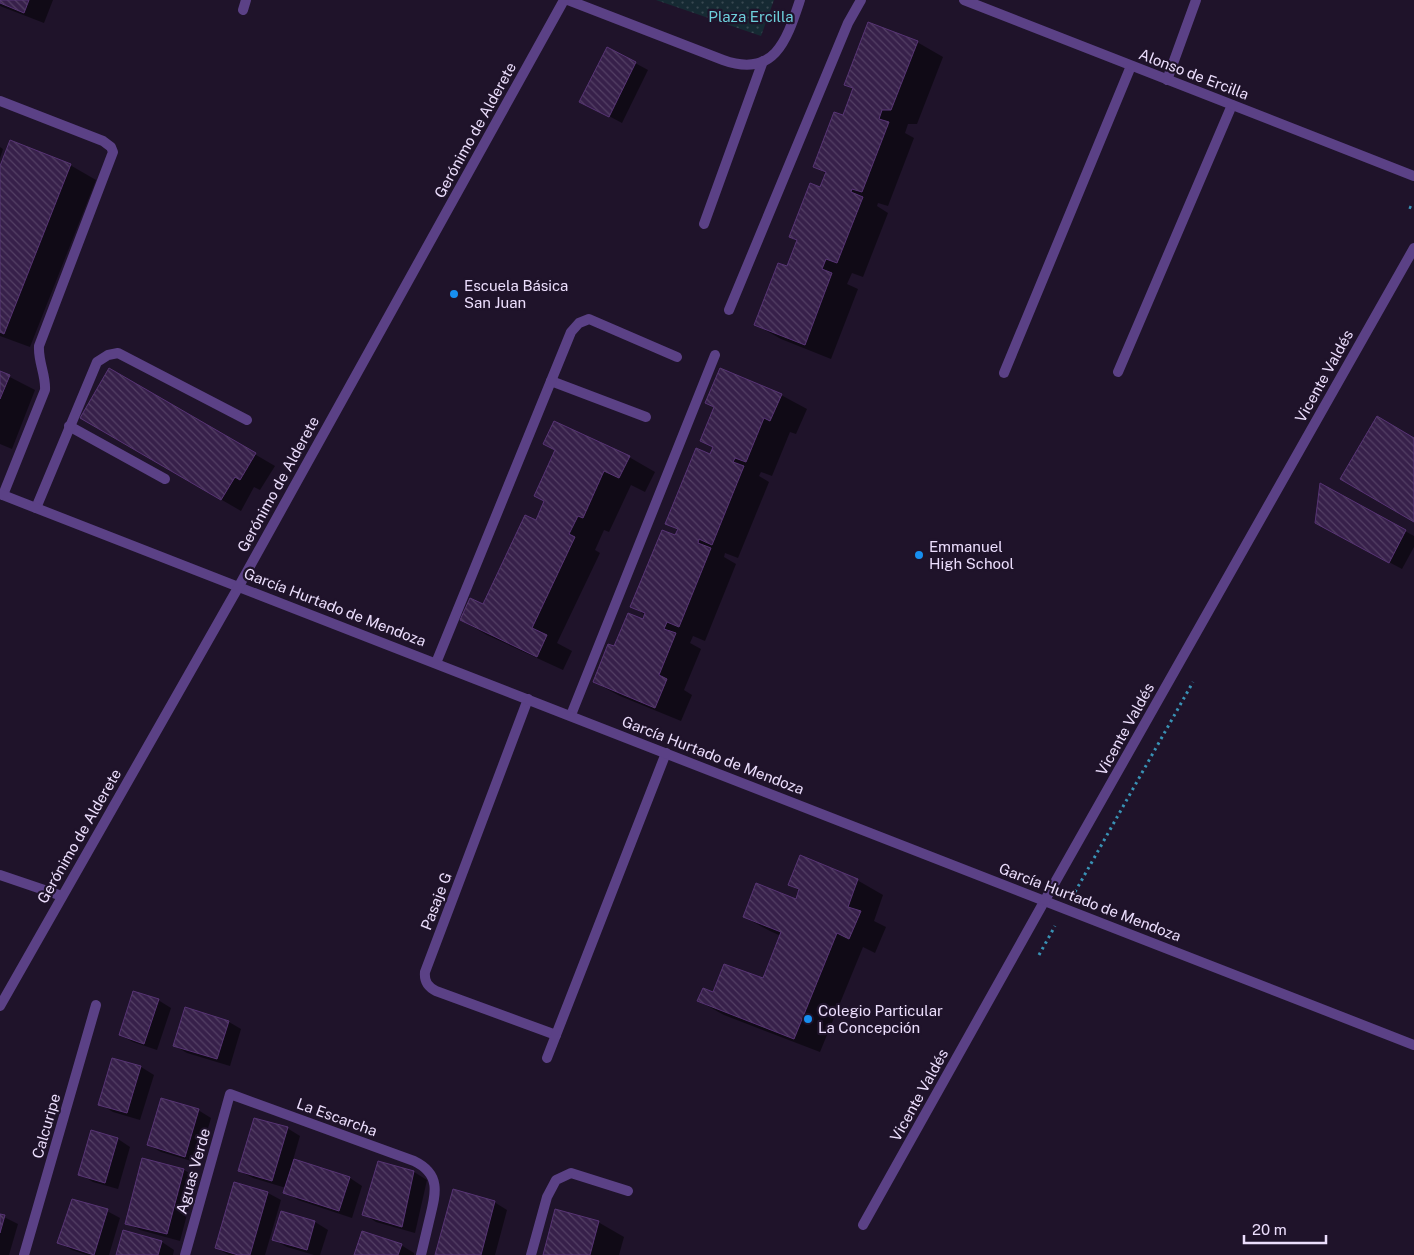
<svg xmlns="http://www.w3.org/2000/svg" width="1414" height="1255" viewBox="0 0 1414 1255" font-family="'Public Sans',sans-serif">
	<defs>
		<pattern id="park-dots" width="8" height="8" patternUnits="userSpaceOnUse" patternTransform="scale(1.25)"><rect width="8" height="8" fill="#162a33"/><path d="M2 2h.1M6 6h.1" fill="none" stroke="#384851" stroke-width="1.8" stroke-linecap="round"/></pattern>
		<pattern id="building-back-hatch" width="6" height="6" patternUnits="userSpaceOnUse" patternTransform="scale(1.25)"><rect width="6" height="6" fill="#37204a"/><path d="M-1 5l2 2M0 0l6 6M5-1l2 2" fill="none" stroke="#544065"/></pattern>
	</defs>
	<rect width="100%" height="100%" fill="#1f132a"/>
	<polygon fill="url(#park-dots)" points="656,0 774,0 761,36"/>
	<g fill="#0007">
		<polygon points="0,0 53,0 44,23 0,6"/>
		<polygon points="917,42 943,57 917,124 908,124 905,133 914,138 888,206 878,203 877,206 888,213 863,277 852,273 847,284 858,289 831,359 781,339 756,325 788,268 798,241 791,237 821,189 827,174 815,167 844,117 854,89 845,84"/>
		<polygon points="635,63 648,70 622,123 592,107"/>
		<polygon points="0,147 3,149 0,158"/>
		<polygon points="70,165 96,180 30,347 0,336 0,170"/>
		<polygon points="109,369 275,466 260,490 254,487 241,511 81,418"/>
		<polygon points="0,372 35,390 12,449 0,444"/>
		<polygon points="781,395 807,409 796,434 790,432 772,476 761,472 759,476 769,482 738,558 725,553 724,557 736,564 705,641 693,636 690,643 701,649 684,690 692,695 681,721 620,696 594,682 615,648 643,621 646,615 632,607 676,537 678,530 667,524 714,448 702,441"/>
		<polygon points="629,457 655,472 645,492 631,485 609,532 604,530 595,550 600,553 557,643 572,651 563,670 487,635 461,620 484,606 537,521 546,501"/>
		<polygon points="1321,485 1414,536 1414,547 1402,569 1329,530"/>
		<polygon points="857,880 883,895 874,921 886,927 875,953 863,947 820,1052 724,1015 699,1001 714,994 764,980 781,936 770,931 744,917 796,901 800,891 790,885"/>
		<polygon points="158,1000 171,1008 157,1050 133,1042 120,1035"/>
		<polygon points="229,1022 241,1029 230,1066 187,1053 174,1045"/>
		<polygon points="113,1059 141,1067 154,1075 140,1120 113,1112 100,1104"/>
		<polygon points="198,1110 211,1118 198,1163 161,1152 148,1145"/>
		<polygon points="287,1128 300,1136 291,1167 350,1178 362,1186 352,1218 298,1200 285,1192 286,1188 253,1178 240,1171"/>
		<polygon points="118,1139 130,1147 118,1189 93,1182 80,1174"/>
		<polygon points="143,1160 184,1170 197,1177 180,1241 140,1230 127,1223"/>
		<polygon points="379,1163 414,1172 427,1180 415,1233 376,1222 364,1214"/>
		<polygon points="235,1183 268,1193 281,1200 265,1255 229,1255 216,1248"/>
		<polygon points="494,1202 507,1210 495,1255 436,1255"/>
		<polygon points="107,1211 120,1218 109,1255 87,1255 72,1250 59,1243"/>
		<polygon points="282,1213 315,1222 328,1230 320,1255 314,1255 287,1247 274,1240"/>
		<polygon points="0,1215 18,1224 9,1255 0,1255"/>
		<polygon points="598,1222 624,1237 619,1255 544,1255"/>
		<polygon points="162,1242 174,1250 173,1255 117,1255"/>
		<polygon points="401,1245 414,1253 414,1255 355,1255"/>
	</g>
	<g fill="url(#building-back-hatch)" stroke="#573474">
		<polygon points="0,0 29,0 24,13 0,3"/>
		<polygon points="868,22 918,41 891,110 882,110 879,119 889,122 862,192 852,189 851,192 863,197 837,263 826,259 822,269 832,273 805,345 754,325 778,263 787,266 797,240 789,237 810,183 820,187 826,172 813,167 834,112 843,115 853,88 844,85"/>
		<polygon points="607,47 636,62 609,117 579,102"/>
		<polygon points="10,140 71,164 4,334 0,332 0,166"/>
		<polygon points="109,368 256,453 240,480 235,477 221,500 80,418"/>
		<polygon points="720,368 782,394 770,421 764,418 746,462 735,458 733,462 744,466 712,545 699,539 698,543 711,548 679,627 667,622 664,629 676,633 659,675 667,679 655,708 593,682 608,644 614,646 628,613 643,619 645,613 630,607 662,530 675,535 678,529 665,524 696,448 710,454 713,447 700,441 714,407 705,403"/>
		<polygon points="0,371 10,375 0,399"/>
		<polygon points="1377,416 1414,438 1414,522 1340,479"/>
		<polygon points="554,421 630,456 619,478 604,471 583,518 578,516 569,534 575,537 532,628 547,635 537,657 460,620 470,598 483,604 525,515 536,520 544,501 534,496 555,450 543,444"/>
		<polygon points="1320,483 1406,530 1389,563 1315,523"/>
		<polygon points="800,855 858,879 848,907 861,911 849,939 837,933 794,1039 697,1001 703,988 713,992 724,964 763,978 781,932 743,917 756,883 796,899 799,889 788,885"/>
		<polygon points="133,991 159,999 144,1044 119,1035"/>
		<polygon points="185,1007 229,1021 217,1059 173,1046"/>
		<polygon points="112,1058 141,1066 127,1113 98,1105"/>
		<polygon points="161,1098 199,1109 185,1157 147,1145"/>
		<polygon points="254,1118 288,1127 272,1181 238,1171"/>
		<polygon points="91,1130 118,1138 105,1183 78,1175"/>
		<polygon points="142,1158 184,1169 167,1234 125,1224"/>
		<polygon points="294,1159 350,1177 339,1211 283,1193"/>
		<polygon points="378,1161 414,1171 402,1227 362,1215"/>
		<polygon points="234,1182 268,1192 250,1255 238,1255 215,1248"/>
		<polygon points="453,1189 495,1201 481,1255 435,1255"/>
		<polygon points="72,1199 108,1209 94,1255 57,1243"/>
		<polygon points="555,1209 599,1221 590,1255 543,1255"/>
		<polygon points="281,1211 315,1221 307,1250 272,1240"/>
		<polygon points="0,1214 5,1215 0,1233"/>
		<polygon points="123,1230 162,1241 158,1255 116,1255"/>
		<polygon points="362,1231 402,1244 398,1255 354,1255"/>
	</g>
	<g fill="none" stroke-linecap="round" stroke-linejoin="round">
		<g stroke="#3992b5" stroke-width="3" stroke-dasharray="2.5 4" stroke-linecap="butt">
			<polyline points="1409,207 1414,209"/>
			<polyline points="1075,892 1193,682"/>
			<polyline points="1039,955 1055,926"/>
		</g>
		<g stroke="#5b4186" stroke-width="10">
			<polyline points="1167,80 1196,0"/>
			<path d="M0,101L103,141L111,147L113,152L39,346C38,362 46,375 45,390L3,495"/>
			<polyline points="704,224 763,61"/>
			<polyline points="729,310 848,23 861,0"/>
			<polyline points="1118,372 1232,105"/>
			<polyline points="1004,373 1131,66"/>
			<polyline points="551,381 646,417"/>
			<polyline points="69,426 165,479"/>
			<polyline points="36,508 97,362 108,355 118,353 247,420"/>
			<polyline points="436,663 571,332 579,323 589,319 677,357"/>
			<polyline points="571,715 715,355"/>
			<polyline points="531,1255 547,1197 556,1180 571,1173 628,1191"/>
		</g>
		<g stroke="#5b4186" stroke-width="10">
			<polyline points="243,10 246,0"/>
			<path d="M528,699L425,972C424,982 428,987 436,991L556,1035"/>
			<polyline points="0,875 62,896"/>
			<polyline points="547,1058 666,753"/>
			<polyline points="863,1225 1045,900"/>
			<polyline points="24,1255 96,1005"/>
			<path d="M185,1255L230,1094L414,1161C441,1174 436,1193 430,1217C427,1230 424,1242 421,1255"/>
		</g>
		<g stroke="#5b4186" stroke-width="10">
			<path d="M568,0L723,60C775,79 787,39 800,0"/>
			<polyline points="964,0 1414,176"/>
			<polyline points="0,494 1414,1045"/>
			<polyline points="1045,900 1414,248"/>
			<polyline points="0,1006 239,586 564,0"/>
		</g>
	</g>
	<g fill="#178ff0" stroke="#1f132a" stroke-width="2">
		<circle cx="454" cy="294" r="5"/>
		<circle cx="919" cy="555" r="5"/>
		<circle cx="808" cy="1019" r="5"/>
	</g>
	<g text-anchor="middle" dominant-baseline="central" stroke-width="4.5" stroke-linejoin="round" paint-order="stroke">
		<g font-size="15" fill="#6dcfda" stroke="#1f132a">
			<text x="751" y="16">Plaza Ercilla</text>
		</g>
		<g font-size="15" fill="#ecdefd" stroke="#1f132a">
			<text transform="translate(1194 74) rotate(21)">Alonso de Ercilla</text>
			<text transform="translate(475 130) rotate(-61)">Gerónimo de Alderete</text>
			<text transform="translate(1324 376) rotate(-61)">Vicente Valdés</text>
			<text transform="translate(278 484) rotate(-61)">Gerónimo de Alderete</text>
			<text transform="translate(335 607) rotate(21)">García Hurtado de Mendoza</text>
			<text transform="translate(1125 729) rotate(-61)">Vicente Valdés</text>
			<text transform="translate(713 755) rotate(21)">García Hurtado de Mendoza</text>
			<text transform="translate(79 836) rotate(-60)">Gerónimo de Alderete</text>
			<text transform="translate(436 901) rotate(-69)">Pasaje G</text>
			<text transform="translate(1090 902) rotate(21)">García Hurtado de Mendoza</text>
			<text transform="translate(919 1095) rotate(-61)">Vicente Valdés</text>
			<text transform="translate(337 1117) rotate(20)">La Escarcha</text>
			<text transform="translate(46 1126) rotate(-74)">Calcuripe</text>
			<text transform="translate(193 1171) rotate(-74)">Aguas Verde</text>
		</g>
		<g font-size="15" fill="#ecdefd" stroke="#1f132a" text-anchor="start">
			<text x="464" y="285">Escuela Básica<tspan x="464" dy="17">San Juan</tspan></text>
			<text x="929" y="546">Emmanuel<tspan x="929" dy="17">High School</tspan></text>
			<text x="818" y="1010">Colegio Particular<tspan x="818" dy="17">La Concepción</tspan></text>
		</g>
	</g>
	<path d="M1244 1235v8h82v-8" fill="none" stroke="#ecdefd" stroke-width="2.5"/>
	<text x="1252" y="1235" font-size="15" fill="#ecdefd" stroke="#1f132a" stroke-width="4" paint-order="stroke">20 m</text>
</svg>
